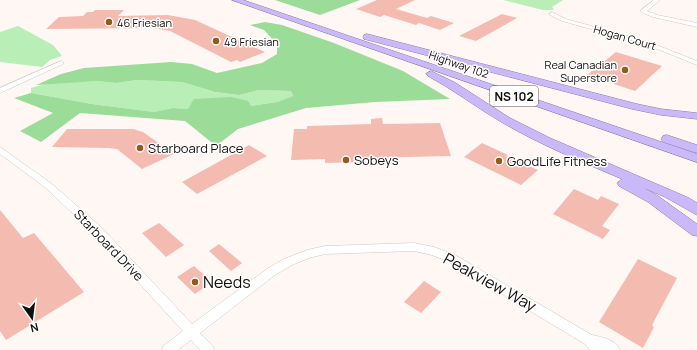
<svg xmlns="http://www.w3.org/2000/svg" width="697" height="350" viewBox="0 0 697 350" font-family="Manrope,sans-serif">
	<rect width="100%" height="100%" fill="#fff7f4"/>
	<g fill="#b9eeb7">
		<polygon points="503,0 563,0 552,7 554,10 543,10"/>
		<polygon points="18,26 53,45 62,56 50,60 42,67 0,62 0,32"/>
		<polygon points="137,80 182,82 215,92 239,95 259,90 291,91 293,96 277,102 251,106 188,109 173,108 154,112 92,104 31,93 31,88 48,83 97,81 117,83"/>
	</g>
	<g fill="#9adc98">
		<polygon points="275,0 360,0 320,15"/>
		<polygon points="265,22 282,25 334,43 403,71 450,99 375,102 306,108 238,129 216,146 185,121 80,113 41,142 20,131 53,113 14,98 31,93 92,104 154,112 173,108 188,109 194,99 231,97 248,101 251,106 277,102 293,96 291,91 259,90 239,95 215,92 182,82 137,80 117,83 97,81 36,85 61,74 84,68 171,62 192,64 217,73 262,63 277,54 277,44 264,30 250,25"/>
	</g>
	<g fill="#f4bbb0">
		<polygon points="377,0 415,0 396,9 427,18 431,16 454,23 440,30 419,23 416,25 384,15 380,17 356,9"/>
		<polygon points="95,10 124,10 118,16 168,15 195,20 265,52 240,62 237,60 231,62 170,31 153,28 46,29 59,17 83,16 87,12 93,12"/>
		<polygon points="502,14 517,18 476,41 459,36"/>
		<polygon points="616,52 662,66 635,91 587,75"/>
		<polygon points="382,118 383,124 440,123 451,156 363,158 364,162 325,163 325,159 291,160 294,129 307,129 307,126 371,124 371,119"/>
		<polygon points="67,129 133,129 143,132 174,154 142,169 117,149 108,148 52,147"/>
		<polygon points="482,143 508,155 506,156 538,170 521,185 464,157"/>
		<polygon points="249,145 267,156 197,194 182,182"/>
		<polygon points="574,189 598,200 601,196 619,204 602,226 610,230 603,239 553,214"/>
		<polygon points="0,210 23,238 34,233 84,292 6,340 0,331"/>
		<polygon points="159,223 184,245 166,257 142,233"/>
		<polygon points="219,244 242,263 231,271 209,251"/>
		<polygon points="638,259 677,278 652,325 654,327 643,348 599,322"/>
		<polygon points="194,266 212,282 195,294 177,277"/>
		<polygon points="424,281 441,292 421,313 404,302"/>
	</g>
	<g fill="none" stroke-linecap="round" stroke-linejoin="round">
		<g stroke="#d1c5c0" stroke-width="1">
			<g id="minor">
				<polygon points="654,0 660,0 647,11 657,15 697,23 697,27 653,17 641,12 641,10"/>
				<polygon points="552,12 566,19 649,42 697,61 697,65 645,44 562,21 550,15 549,14"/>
				<polygon points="61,61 64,63 63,64 0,93 0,88"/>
				<path d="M0,147L52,184L101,227L192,324L267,269L284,259L307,250L325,246L414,243L434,247L455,255L592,335C602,337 616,340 620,350H590L585,344L447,261L432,255L414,251L325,254L309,258L292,265L275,275L200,333L213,346L214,350H200L191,340L178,350H162L163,346L183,331L93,233L46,188L0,154Z"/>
			</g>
		</g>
		<g stroke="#897ea6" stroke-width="1">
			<g id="highway">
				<polygon points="232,0 243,0 697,154 697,162"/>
				<polygon points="367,34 637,104 661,109 697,113 697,119 661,115 632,109 364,39 363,37 364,35"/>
				<path d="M431,71L454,82L510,118L550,138L689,198L697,203V215L665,197L644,188L658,196L697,224V236L692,235L648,202L619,186L617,183L622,179C582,162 541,145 503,123C477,108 454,90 428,76L426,74Z"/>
				<polygon points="667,135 697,145 697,153 663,142 661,139 663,136"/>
			</g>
		</g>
		<use href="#minor" fill="#fff" fill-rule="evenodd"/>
		<use href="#highway" fill="#c9b9f8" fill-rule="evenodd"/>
	</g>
	<g fill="#955b18" stroke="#fff" stroke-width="1.5">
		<circle cx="109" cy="22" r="4"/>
		<circle cx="216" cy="41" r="4"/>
		<circle cx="625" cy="70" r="4"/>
		<circle cx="140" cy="148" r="4"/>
		<circle cx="346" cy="160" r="4"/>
		<circle cx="499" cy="161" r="4"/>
		<circle cx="195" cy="282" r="4"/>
	</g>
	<g text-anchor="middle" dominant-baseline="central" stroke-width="3" stroke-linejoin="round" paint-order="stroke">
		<g font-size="11" fill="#130f0d" stroke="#fff" text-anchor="start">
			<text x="117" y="22">46 Friesian</text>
			<text x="224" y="41">49 Friesian</text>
			<text x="617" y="64" text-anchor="end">Real Canadian<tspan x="617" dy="13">Superstore</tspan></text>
		</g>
		<g font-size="11" fill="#130f0d" stroke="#fff">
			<text transform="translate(625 37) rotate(16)">Hogan Court</text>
			<text transform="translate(459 64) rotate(19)">Highway 102</text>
		</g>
		<rect fill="#fff" stroke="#5a5756" stroke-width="1" x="490" y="86" width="48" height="20" rx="3"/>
		<g font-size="12" font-weight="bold" fill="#130f0d">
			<text x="514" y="96">NS 102</text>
		</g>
		<g font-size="13" fill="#130f0d" stroke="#fff" text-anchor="start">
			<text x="148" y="148">Starboard Place</text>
			<text x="354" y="160">Sobeys</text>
			<text x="507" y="161">GoodLife Fitness</text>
		</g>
		<g font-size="13" fill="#130f0d" stroke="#fff">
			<text transform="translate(109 245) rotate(46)">Starboard Drive</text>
		</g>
		<g font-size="16" fill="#130f0d" stroke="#fff" text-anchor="start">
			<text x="203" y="282">Needs</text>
		</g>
		<g font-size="16" fill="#130f0d" stroke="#fff">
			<text transform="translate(490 282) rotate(29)">Peakview Way</text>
		</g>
	</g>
	<g transform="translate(32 318) rotate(166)" stroke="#ffffff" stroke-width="3" paint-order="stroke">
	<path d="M0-3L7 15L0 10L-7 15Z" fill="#130f0d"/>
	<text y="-6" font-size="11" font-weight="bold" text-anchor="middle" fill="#130f0d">N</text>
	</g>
</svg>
